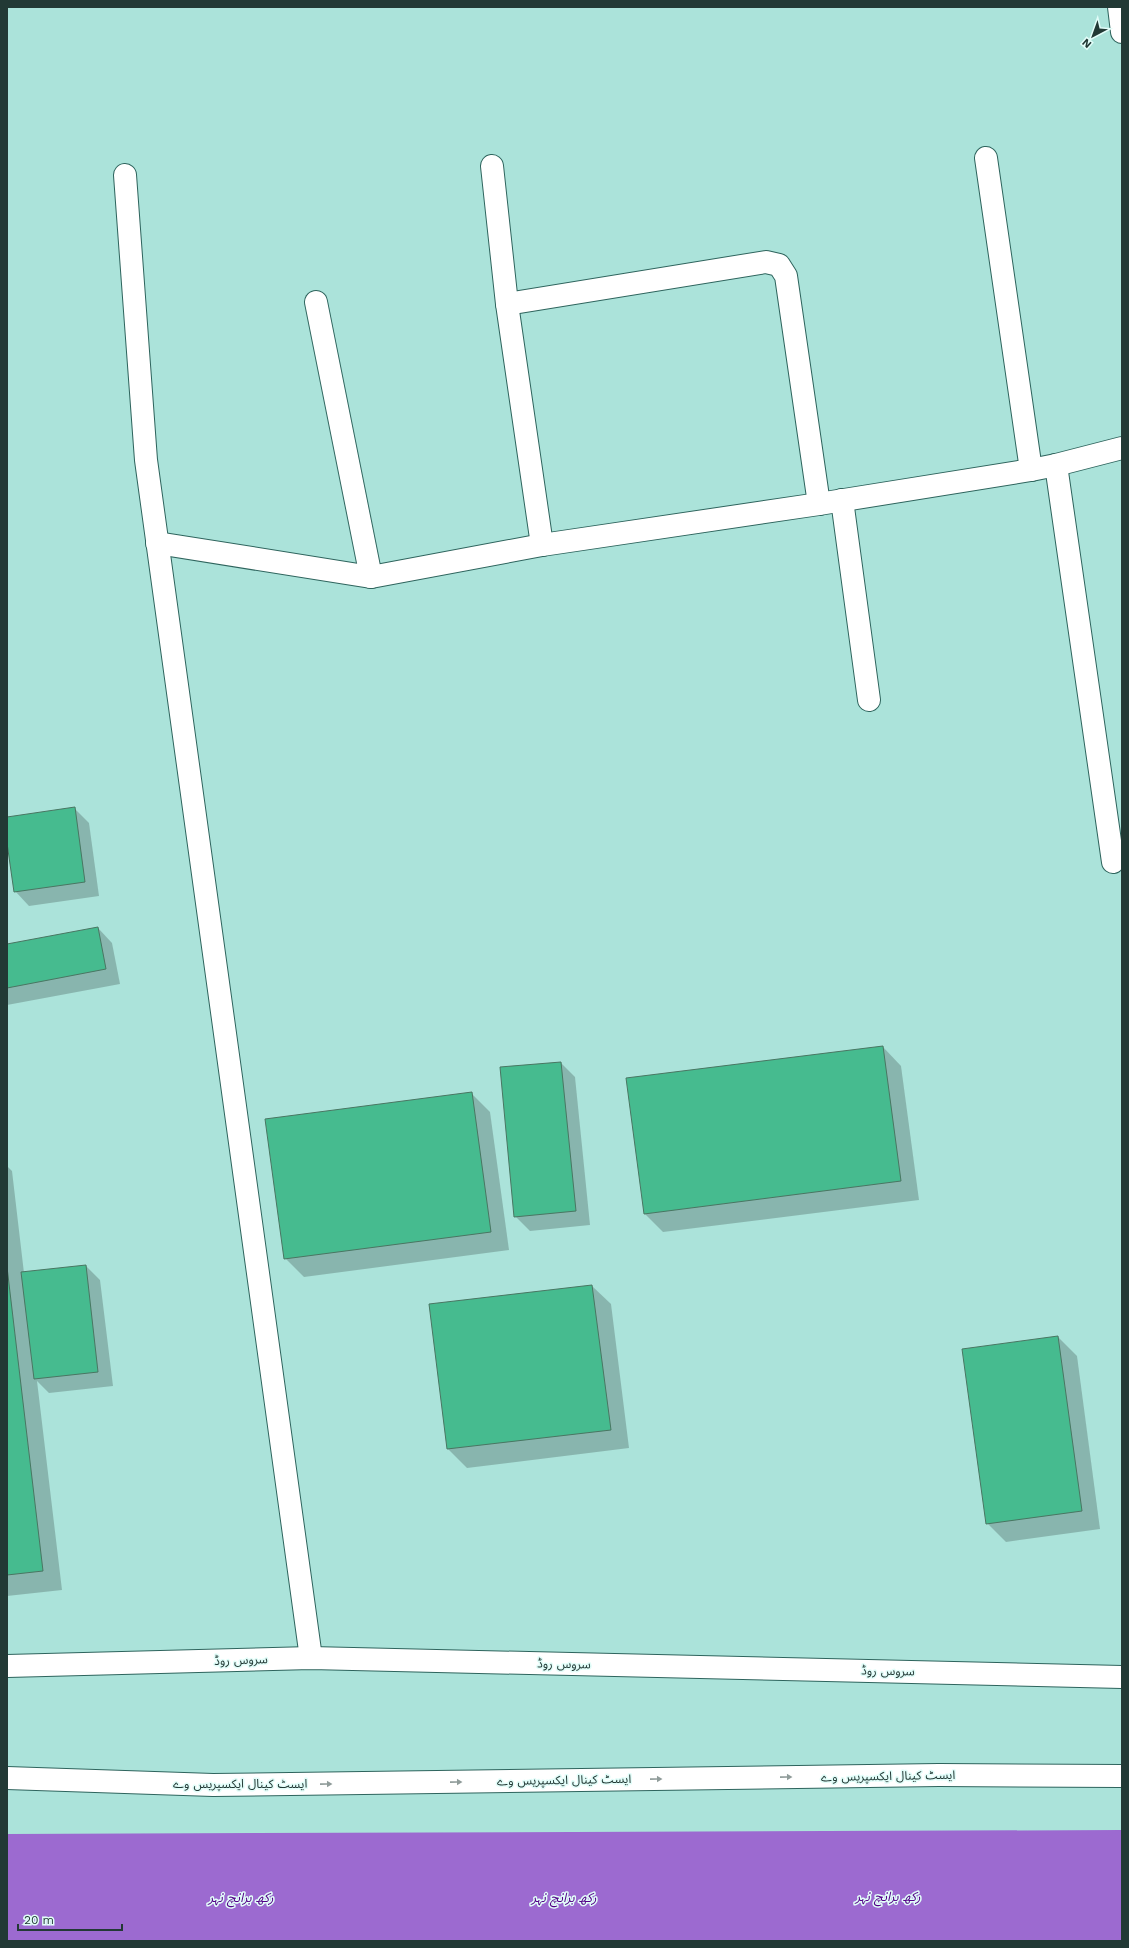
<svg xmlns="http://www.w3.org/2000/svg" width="1129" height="1948" viewBox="0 0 1129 1948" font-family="'Work Sans','Noto Sans Arabic',sans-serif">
	<rect width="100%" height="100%" fill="#abe3da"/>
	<polygon fill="#9c6ad0" points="1122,1830 1122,1941 7,1941 7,1834"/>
	<g fill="#0003">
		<polygon points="74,808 89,823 99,896 29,906 15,891 7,836 7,818"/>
		<polygon points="98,928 112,943 120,984 7,1005 7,945"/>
		<polygon points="883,1047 901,1066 919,1200 663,1232 644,1213"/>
		<polygon points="561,1063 575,1077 590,1225 530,1231 515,1216"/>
		<polygon points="471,1093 490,1112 509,1250 304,1277 285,1258"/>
		<polygon points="7,1166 12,1171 24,1273 86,1266 100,1280 113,1386 49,1393 37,1381 62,1590 7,1596"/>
		<polygon points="592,1286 611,1304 629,1448 467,1468 448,1449"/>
		<polygon points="1058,1337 1077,1356 1100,1529 1006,1542 987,1523"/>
	</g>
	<g fill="#46bb8f" stroke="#497662">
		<polygon points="75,807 85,882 14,892 7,843 7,817"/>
		<polygon points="98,927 106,969 7,988 7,944"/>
		<polygon points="883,1046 901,1181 644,1214 626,1078"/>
		<polygon points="561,1062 576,1211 514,1217 500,1067"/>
		<polygon points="472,1092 491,1232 284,1259 265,1119"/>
		<polygon points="86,1265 98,1372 34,1379 21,1272"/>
		<polygon points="7,1267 43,1571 7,1575"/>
		<polygon points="592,1285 611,1430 447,1449 429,1304"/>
		<polygon points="1058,1336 1082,1511 986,1524 962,1349"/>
	</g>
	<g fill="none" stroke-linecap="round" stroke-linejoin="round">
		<g stroke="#2e645d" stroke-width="24">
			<g id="street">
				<polyline points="1119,7 1122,32"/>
				<polyline points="986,158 1031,470"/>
				<polyline points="492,166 507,304 542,545"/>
				<polyline points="125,175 146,460 311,1658"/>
				<polyline points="316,302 371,577"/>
				<polyline points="507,304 766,262 779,265 786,276 819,504"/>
				<polyline points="1056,465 1113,862"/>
				<polyline points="842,500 869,700"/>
				<polyline points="157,543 371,577 542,545 819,504 1031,470 1056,465 1122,448"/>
				<polyline points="7,1666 311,1658 1122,1677"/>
			</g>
		</g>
		<g stroke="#2e645d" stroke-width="24">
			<polyline id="primary" points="7,1778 213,1785 939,1775 1122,1776"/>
		</g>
		<use href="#street" stroke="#fff" stroke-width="22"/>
		<use href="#primary" stroke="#fff" stroke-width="22"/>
	</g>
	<defs><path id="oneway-solid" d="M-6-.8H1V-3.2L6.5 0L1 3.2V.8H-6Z"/></defs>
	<g fill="#909c9a">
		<use href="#oneway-solid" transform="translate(786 1777) rotate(-1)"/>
		<use href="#oneway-solid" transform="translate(656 1779) rotate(-1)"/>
		<use href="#oneway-solid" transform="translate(456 1782) rotate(-1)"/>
		<use href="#oneway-solid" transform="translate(326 1784) rotate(-1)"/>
	</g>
	<g text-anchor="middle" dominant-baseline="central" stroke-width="3" stroke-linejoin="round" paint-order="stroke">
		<g font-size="12" fill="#223935" stroke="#e2fdf9">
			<text transform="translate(241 1660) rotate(-2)">سروس روڈ</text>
			<text transform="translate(564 1664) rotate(1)">سروس روڈ</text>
			<text transform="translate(888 1671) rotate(1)">سروس روڈ</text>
			<text transform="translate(888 1776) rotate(-1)">ایسٹ کینال ایکسپریس وے</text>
			<text transform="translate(564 1780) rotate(-1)">ایسٹ کینال ایکسپریس وے</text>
			<text x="240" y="1784">ایسٹ کینال ایکسپریس وے</text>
		</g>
		<g font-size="13" font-style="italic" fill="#520086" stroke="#e2fdf9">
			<text x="888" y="1896">رکھ برانچ نہر</text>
			<text x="241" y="1897">رکھ برانچ نہر</text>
			<text x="564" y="1897">رکھ برانچ نہر</text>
		</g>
	</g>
	<rect width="1129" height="1948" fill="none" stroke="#223935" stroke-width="16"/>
	<g transform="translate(1093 36) rotate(221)" stroke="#e2fdf9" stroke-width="3" paint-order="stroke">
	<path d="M0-3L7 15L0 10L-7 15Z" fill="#223935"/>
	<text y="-6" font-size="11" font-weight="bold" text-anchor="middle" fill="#223935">N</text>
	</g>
	<path d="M18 1924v6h104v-6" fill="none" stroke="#223935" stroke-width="2"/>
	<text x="24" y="1924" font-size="12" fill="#223935" stroke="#e2fdf9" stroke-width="3" paint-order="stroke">20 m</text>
</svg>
